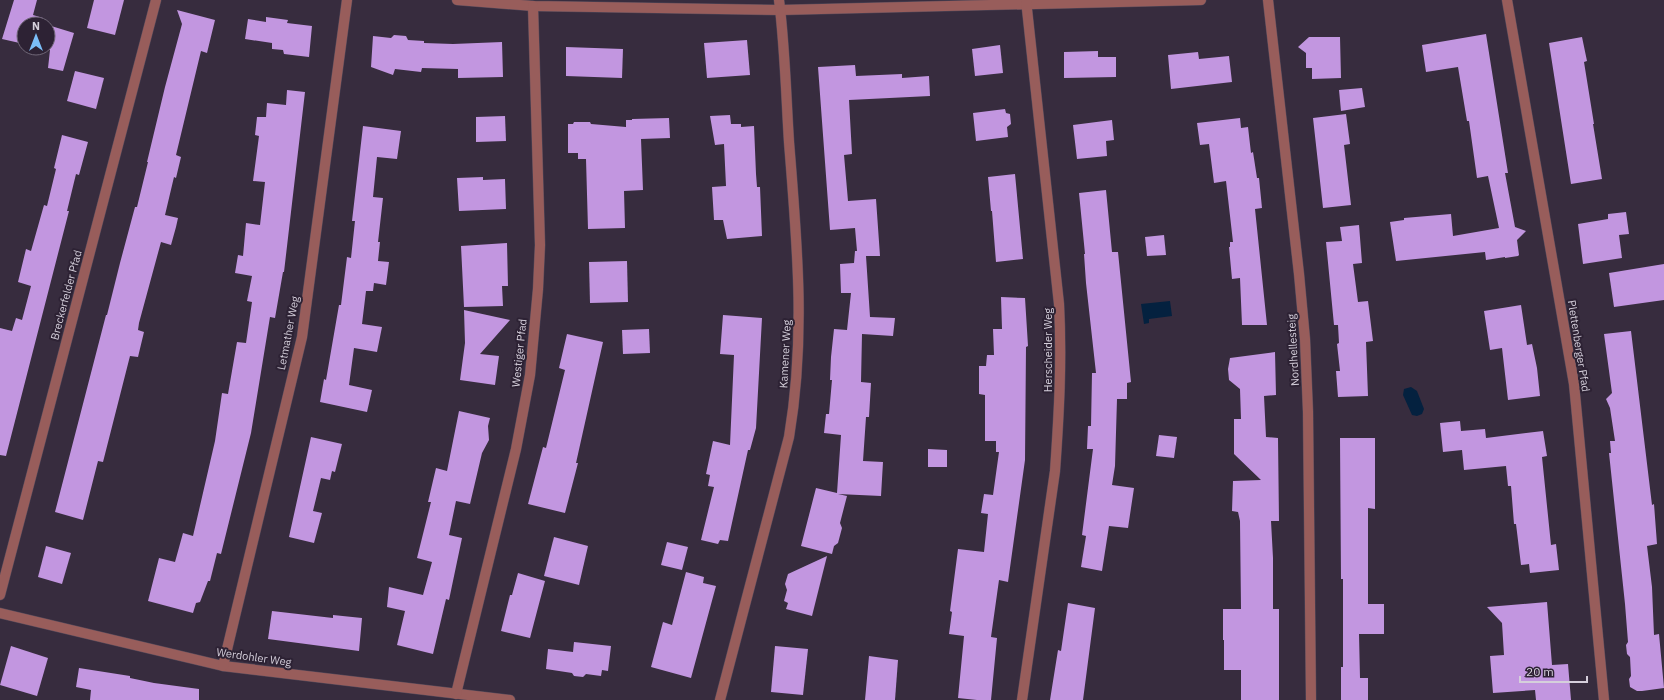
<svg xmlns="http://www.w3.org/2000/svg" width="1664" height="700" viewBox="0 0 1664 700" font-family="'IBM Plex Sans',sans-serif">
	<rect width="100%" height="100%" fill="#372c3e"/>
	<g fill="#04213f">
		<polygon points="1170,301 1172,316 1149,319 1149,323 1144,324 1141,304"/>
		<polygon points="1411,387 1417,391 1424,409 1422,414 1417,416 1412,415 1403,395 1404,389"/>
	</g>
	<g fill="#c296e0">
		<polygon points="14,0 37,0 33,15 43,18 41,24 24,24 24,44 2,39"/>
		<polygon points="94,0 124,0 115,35 87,28"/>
		<polygon points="177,10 215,20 207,53 201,51 176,155 181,157 176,178 174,177 165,215 178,218 176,227 171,245 161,242 139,323 138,330 144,332 138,357 130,356 103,462 98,461 83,520 55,512 106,315 107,315 120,263 135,207 137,207 148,162 147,162 165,87 182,24"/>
		<polygon points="266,17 288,20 287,23 312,26 309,57 284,54 283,50 272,49 272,43 245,39 248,19 266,22"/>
		<polygon points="48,25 74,33 63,71 48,68 50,50 48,50"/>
		<polygon points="1486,34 1508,173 1505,173 1515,227 1526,231 1517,240 1519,255 1518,256 1505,258 1505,257 1486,260 1485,252 1396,261 1390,222 1404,220 1404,218 1451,214 1453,236 1499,228 1488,176 1477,178 1469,121 1467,121 1458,67 1426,72 1422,45"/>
		<polygon points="394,35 406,36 408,40 424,41 424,43 453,44 502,42 503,77 458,78 458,69 422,68 421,72 395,69 393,75 371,67 373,36 391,38"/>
		<polygon points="1309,37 1340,37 1341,78 1312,79 1312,68 1306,68 1306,53 1298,47"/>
		<polygon points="1582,37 1587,61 1584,62 1594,124 1593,124 1602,179 1571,184 1549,43"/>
		<polygon points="747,40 750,75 707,78 704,43"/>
		<polygon points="1000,45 1003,73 975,76 972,49"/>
		<polygon points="566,47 623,49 622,78 566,76"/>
		<polygon points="1098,51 1098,57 1116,57 1116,77 1064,78 1064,52"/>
		<polygon points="1198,52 1199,59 1229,56 1232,82 1171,89 1168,55"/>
		<polygon points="855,65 856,76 902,74 902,78 929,76 930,96 849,100 852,154 844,155 848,201 876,199 880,256 866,256 870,317 895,318 893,336 862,334 861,382 871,383 869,417 866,417 863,461 883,462 881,496 838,494 847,496 840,523 842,528 838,543 834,546 832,554 801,546 816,488 837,493 841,435 824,433 826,414 829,414 832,380 830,380 831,357 834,329 847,330 851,293 841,293 840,264 854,263 855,251 857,251 855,228 830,230 818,67"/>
		<polygon points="75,71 104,78 96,109 67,101"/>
		<polygon points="1362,88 1365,107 1341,111 1339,90"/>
		<polygon points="287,90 305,92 284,272 283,272 275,318 270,317 251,433 221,554 217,553 210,581 208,581 200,602 196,603 193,613 148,601 159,558 175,562 183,533 193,536 215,441 222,393 228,394 237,342 246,343 252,302 247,301 252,276 235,273 238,255 243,256 246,223 260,225 265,182 253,181 259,136 255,135 257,117 266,117 267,103 286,105"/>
		<polygon points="1005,109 1006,113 1010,114 1011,124 1007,127 1008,137 976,141 973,113"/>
		<polygon points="1346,114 1350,144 1344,145 1351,205 1323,208 1313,118"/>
		<polygon points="730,115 731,124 741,124 741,127 754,126 756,174 757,187 760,187 762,236 727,239 723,220 714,220 712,187 726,186 724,144 715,145 710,116"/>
		<polygon points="505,116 506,141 476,142 476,117"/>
		<polygon points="669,118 670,138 641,139 643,190 624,191 625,228 588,229 586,159 578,159 578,153 568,153 568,124 573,124 574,122 590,122 591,124 626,127 626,120 632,120 632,119"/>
		<polygon points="1240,118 1241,128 1248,127 1251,153 1253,152 1257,178 1259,178 1262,208 1255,209 1267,325 1242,325 1240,278 1232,279 1229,247 1230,247 1230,242 1233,242 1226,181 1214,183 1209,144 1200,145 1197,123"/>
		<polygon points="1112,120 1114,140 1106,141 1107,156 1077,159 1073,125"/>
		<polygon points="363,126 401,131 397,159 377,157 373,197 383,198 378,242 380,242 378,261 389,262 386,285 374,283 373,291 366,291 362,324 382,327 377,352 354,348 349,385 372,390 367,412 320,402 324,379 326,380 339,305 341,305 347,257 351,258 355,221 352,221"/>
		<polygon points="62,135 88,142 79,175 76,174 67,211 69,211 6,456 0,455 0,328 12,331 16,318 22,320 31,286 18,282 26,249 31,251 44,205 47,206 56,169 54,168"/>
		<polygon points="1015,174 1023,259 996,262 992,211 991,211 988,177"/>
		<polygon points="483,177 483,180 505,179 506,209 459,211 457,178"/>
		<polygon points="1106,190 1112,252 1118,252 1131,382 1127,383 1127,399 1117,399 1115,466 1112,485 1134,488 1128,528 1109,526 1102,571 1081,567 1086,536 1082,535 1093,449 1087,449 1088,426 1091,426 1092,373 1096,373 1086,283 1084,254 1085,254 1079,193"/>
		<polygon points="1626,212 1629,234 1619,235 1622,258 1583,264 1578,224 1608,219 1608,214"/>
		<polygon points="1359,225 1362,263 1353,264 1358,302 1368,301 1373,341 1366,342 1368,396 1338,397 1336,371 1340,371 1337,344 1339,343 1338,325 1334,325 1326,242 1342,241 1340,227"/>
		<polygon points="1164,235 1166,255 1147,256 1145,237"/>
		<polygon points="507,243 508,286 502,286 503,306 464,307 461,246"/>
		<polygon points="627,261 628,302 590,303 589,262"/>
		<polygon points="1664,264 1664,300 1614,307 1609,273"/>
		<polygon points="1001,297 1025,298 1028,346 1026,347 1025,460 1008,582 999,580 991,637 997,638 991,700 977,700 958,698 964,636 949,634 952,612 950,611 958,549 984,552 988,514 981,513 984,494 993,495 999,452 996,452 996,441 985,441 985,395 979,394 979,366 986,366 987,355 994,355 993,329 1002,329"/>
		<polygon points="1521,305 1527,345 1532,344 1537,368 1540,396 1508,400 1502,348 1490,350 1484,311"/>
		<polygon points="464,310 510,320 480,354 499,356 495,385 460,380 465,343"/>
		<polygon points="723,315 762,318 756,428 750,450 748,450 728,541 720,540 718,544 701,540 714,487 708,486 710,475 706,474 713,441 730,445 734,355 720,354"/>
		<polygon points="649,329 650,353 623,354 622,330"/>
		<polygon points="1631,331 1652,505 1654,504 1657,544 1647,546 1652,587 1654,635 1659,634 1664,688 1642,691 1637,691 1630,687 1629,679 1631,676 1630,657 1627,654 1626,645 1628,642 1625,604 1609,453 1611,453 1610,441 1615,441 1610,408 1606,399 1612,393 1604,334"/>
		<polygon points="567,334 603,342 576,463 578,463 565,513 528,504 543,447 546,448 565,370 559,368"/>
		<polygon points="1275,352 1276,395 1264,396 1266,437 1278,438 1279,521 1271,521 1273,558 1273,609 1279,609 1279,700 1241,700 1241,670 1224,670 1224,640 1223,640 1223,609 1241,609 1240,521 1238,512 1232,511 1233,481 1261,480 1234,454 1234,419 1241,419 1240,389 1229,380 1228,369 1230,358"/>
		<polygon points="459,411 490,418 488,426 489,440 482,453 470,504 456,501 449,535 462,538 449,600 446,599 433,654 397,645 405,611 387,607 389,587 423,595 432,562 417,558 431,502 428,502 436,468 447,471"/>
		<polygon points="1460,421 1461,431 1485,429 1486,438 1543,431 1547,456 1542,457 1551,545 1556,544 1559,570 1530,573 1529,564 1521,565 1516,524 1514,524 1511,486 1508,486 1506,466 1464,470 1462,450 1443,452 1440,423"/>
		<polygon points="1159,435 1177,437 1174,458 1156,456"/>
		<polygon points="311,437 342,444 335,472 332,471 330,480 321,478 313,511 322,513 314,543 289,537"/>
		<polygon points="1340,438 1375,438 1375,509 1368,508 1368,604 1384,604 1384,634 1359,634 1360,678 1368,678 1368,700 1341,700 1341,667 1343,667 1343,579 1341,579"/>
		<polygon points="928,449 947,450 947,467 928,467"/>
		<polygon points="554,537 588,546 579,585 544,576"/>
		<polygon points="667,542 688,547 682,570 661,565"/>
		<polygon points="46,546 71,553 62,584 38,577"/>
		<polygon points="827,556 812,616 786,609 788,603 784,601 787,590 785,584 788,574"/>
		<polygon points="686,572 704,577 703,583 716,586 691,678 651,667 663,622 672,625"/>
		<polygon points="518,573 545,581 530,638 501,631 510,595 512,595"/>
		<polygon points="1547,602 1552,665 1568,664 1571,700 1536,700 1535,690 1493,693 1490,656 1504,655 1502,623 1487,607"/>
		<polygon points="1068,603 1095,608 1083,700 1050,700 1058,650 1061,651"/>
		<polygon points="272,611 333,618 333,615 362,618 359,651 268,639"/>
		<polygon points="574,642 611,646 608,671 602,670 601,676 586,674 583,677 574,676 572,673 546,669 548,649 573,652"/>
		<polygon points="11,646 48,658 37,696 0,685"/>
		<polygon points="775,646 808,649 803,695 771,692"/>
		<polygon points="869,656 898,660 895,700 865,700"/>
		<polygon points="79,668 130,676 130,678 154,683 199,689 199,700 90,700 91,690 76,687"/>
	</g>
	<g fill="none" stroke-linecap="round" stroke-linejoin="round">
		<g stroke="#53495a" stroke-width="11">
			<g id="minor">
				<polyline points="457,0 533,6 780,10 1201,0"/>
				<polyline points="1268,0 1299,274 1305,339 1308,412 1311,700"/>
				<polyline points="1507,0 1574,384 1604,700"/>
				<polyline points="0,595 156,0"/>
				<polyline points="0,613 223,666 510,700"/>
				<polyline points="223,666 302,337 347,0"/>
				<polyline points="456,694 516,449 530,375 538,289 540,245 533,6"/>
				<path d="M720,700L789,437C806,336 797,243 789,142C786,95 785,47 779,0"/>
				<path d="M1022,700L1055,471C1059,414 1062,361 1059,304L1026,0"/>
			</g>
		</g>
		<use href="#minor" stroke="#985d5b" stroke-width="10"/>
	</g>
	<g text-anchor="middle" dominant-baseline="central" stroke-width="4" stroke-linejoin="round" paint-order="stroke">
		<g font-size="11" fill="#d5cfdb" stroke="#2d2234">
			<text transform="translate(66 295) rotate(-75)">Breckerfelder Pfad</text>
			<text transform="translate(288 333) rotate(-79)">Letmather Weg</text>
			<text transform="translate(1579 346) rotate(81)">Plettenberger Pfad</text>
			<text transform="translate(1048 350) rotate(-90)">Herscheider Weg</text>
			<text transform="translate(1293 350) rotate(-93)">Nordhellesteig</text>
			<text transform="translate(519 353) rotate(-84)">Westiger Pfad</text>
			<text transform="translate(785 354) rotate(-87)">Kamener Weg</text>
			<text transform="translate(254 657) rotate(8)">Werdohler Weg</text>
		</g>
	</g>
	<g transform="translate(36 36)"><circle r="19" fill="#2d2234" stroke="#706777"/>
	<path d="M0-3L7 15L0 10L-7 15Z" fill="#7bbef8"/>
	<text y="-6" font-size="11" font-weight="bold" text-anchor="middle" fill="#d5cfdb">N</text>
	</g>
	<path d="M1520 676v6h67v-6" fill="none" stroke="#d5cfdb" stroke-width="2"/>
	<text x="1526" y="676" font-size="12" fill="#d5cfdb" stroke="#2d2234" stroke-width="3" paint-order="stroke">20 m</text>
</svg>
